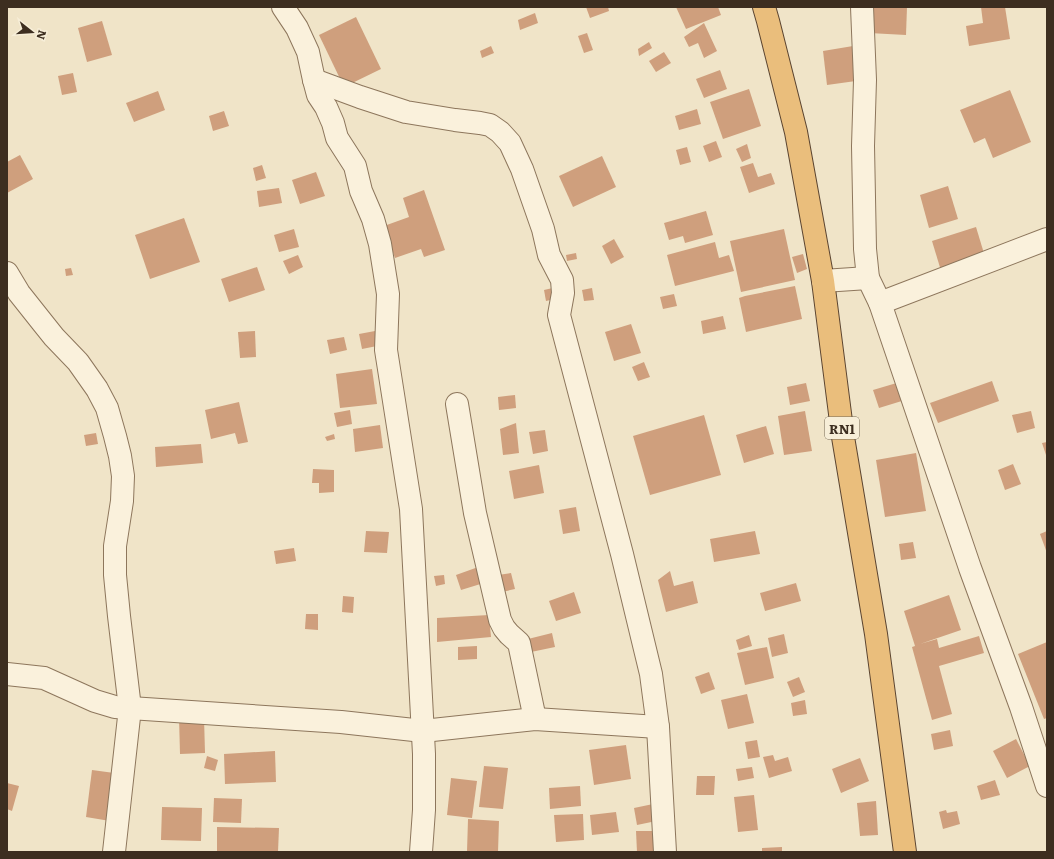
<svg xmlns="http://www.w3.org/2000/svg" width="1054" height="859" viewBox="0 0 1054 859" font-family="Literata,serif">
	<rect width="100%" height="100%" fill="#f0e4c8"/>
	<g fill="#cf9f7d">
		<polygon points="586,7 608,7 609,11 590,18"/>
		<polygon points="676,7 718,7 721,15 686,29"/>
		<polygon points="870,7 907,7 906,35 869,33"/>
		<polygon points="981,7 1005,7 1010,39 969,46 966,26 983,23"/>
		<polygon points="535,13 538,23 520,30 518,20"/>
		<polygon points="356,17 381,69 344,87 319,35"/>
		<polygon points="102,21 112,55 87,62 78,28"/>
		<polygon points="704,23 717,51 704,58 698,43 689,47 684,37"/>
		<polygon points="587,33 593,50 584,53 578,36"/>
		<polygon points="649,42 652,48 639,56 638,49"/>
		<polygon points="859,45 863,80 827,85 823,51"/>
		<polygon points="491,46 494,53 482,58 480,51"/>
		<polygon points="664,52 671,63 656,72 649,61"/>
		<polygon points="720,70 727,89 704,98 696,79"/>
		<polygon points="73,73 77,92 62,95 58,76"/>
		<polygon points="749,89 761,126 723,139 710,102"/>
		<polygon points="1010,90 1031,142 993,158 985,138 974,143 960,110"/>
		<polygon points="158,91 165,110 134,122 126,103"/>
		<polygon points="697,109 701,124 679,130 675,116"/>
		<polygon points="224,111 229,126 213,131 209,116"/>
		<polygon points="716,141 722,157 709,162 703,146"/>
		<polygon points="747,144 751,158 742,162 736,149"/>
		<polygon points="687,147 691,162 680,165 676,150"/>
		<polygon points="20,155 33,179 7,193 7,162"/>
		<polygon points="602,156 616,187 573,207 559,176"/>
		<polygon points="753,163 758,177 771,173 775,184 749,193 740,167"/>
		<polygon points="262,165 266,178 256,181 253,168"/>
		<polygon points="316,172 325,196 300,204 292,180"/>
		<polygon points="948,186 958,219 929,228 920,195"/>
		<polygon points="279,188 282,203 259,207 257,191"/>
		<polygon points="424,190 445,250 424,257 421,249 395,258 384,226 409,217 403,198"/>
		<polygon points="706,211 713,235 685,243 683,236 669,240 664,223"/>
		<polygon points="184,218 200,262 150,279 135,235"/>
		<polygon points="976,227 986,260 942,274 932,241"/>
		<polygon points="294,229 299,247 279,252 274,235"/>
		<polygon points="784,229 795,280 741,292 730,241"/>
		<polygon points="614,239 624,257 611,264 602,246"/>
		<polygon points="715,242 719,258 729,255 734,271 675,286 667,255"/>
		<polygon points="576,253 577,259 567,261 566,255"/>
		<polygon points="803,254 807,269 797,273 792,257"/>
		<polygon points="298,255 303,267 289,274 283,261"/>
		<polygon points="257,267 265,290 229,302 221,279"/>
		<polygon points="71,268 73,275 66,276 65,269"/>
		<polygon points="795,286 802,319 746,332 739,298 745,296"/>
		<polygon points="557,287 559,298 546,301 544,290"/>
		<polygon points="592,288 594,300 584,301 582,290"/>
		<polygon points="674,294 677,306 663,309 660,297"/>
		<polygon points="723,316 726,329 703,334 701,321"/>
		<polygon points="631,324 641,353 614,361 605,332"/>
		<polygon points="255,331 256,357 240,358 238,332"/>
		<polygon points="375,331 377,346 362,349 359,334"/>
		<polygon points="344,337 347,350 330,354 327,340"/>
		<polygon points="644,362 650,377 638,381 632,367"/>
		<polygon points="372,369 377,404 340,408 336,374"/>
		<polygon points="992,381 999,401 938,423 930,403"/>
		<polygon points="900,382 905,400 879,408 873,390"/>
		<polygon points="806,383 810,401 790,405 787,387"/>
		<polygon points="515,395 516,408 499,410 498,397"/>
		<polygon points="239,402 248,442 238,444 235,433 211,439 205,410"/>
		<polygon points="350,410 352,424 337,427 334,413"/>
		<polygon points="805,411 812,451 784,455 778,416"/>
		<polygon points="1031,411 1035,428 1017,433 1012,415"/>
		<polygon points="704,415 721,475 650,495 633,436"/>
		<polygon points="516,423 519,453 503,455 500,429"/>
		<polygon points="380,425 383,448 355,452 353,429"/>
		<polygon points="766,426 774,454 744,463 736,435"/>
		<polygon points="545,430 548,451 533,454 529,432"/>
		<polygon points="96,433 98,444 86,446 84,435"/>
		<polygon points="334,434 335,439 327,441 325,437"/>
		<polygon points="1047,442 1047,458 1042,443"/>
		<polygon points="201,444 203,463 156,467 155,447"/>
		<polygon points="916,453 926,511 885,517 876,460"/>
		<polygon points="1013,464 1021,484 1005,490 998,470"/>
		<polygon points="539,465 544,493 514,499 509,471"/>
		<polygon points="313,469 334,470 334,492 319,493 319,483 312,483"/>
		<polygon points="576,507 580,531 563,534 559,510"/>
		<polygon points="366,531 389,532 387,553 364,552"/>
		<polygon points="755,531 760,554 714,562 710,539"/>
		<polygon points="1047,531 1047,553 1040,534"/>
		<polygon points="913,542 916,558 901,560 899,544"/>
		<polygon points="294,548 296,561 276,564 274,551"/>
		<polygon points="481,566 487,582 461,590 456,575"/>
		<polygon points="670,571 674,586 693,581 698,603 666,612 658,580"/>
		<polygon points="511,573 515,589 502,592 498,575"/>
		<polygon points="444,575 445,584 436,586 434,576"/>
		<polygon points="796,583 801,601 765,611 760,593"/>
		<polygon points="574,592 581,613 556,621 549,601"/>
		<polygon points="949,595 961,630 920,644 937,639 939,648 979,636 984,653 939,666 952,714 932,720 912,647 915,646 904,611"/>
		<polygon points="343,596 354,597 353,613 342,612"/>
		<polygon points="306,614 318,614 318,630 305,629"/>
		<polygon points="489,615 491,637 437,642 437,618"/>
		<polygon points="552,633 555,647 531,652 528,639"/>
		<polygon points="784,634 788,653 772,657 768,638"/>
		<polygon points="749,635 752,646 739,650 736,640"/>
		<polygon points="1047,642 1047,718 1044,719 1018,654"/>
		<polygon points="477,646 477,659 458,660 458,647"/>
		<polygon points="767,647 774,678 745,685 737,653"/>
		<polygon points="709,672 715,689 701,694 695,677"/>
		<polygon points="799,677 805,692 793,697 787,682"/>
		<polygon points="747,694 754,723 728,729 721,700"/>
		<polygon points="805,700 807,714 793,716 791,703"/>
		<polygon points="179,717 204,717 205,753 180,754"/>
		<polygon points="950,730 953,746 934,750 931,734"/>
		<polygon points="1016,739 1030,766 1007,778 993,751"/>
		<polygon points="757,740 760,757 748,759 745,742"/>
		<polygon points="626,745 631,779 594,785 589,750"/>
		<polygon points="275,751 276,782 225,784 224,754"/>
		<polygon points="773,755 775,761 788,757 792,771 769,778 763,757"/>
		<polygon points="207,756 218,760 215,771 204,768"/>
		<polygon points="860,758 869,781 841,793 832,769"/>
		<polygon points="484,766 508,768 503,809 479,807"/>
		<polygon points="752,767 754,778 738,781 736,769"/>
		<polygon points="92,770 129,775 122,823 86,817"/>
		<polygon points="697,776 715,776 714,795 696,795"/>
		<polygon points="451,778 477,781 472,818 447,815"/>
		<polygon points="995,780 1000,795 981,800 977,786"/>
		<polygon points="7,783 19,786 12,811 7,809"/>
		<polygon points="580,786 581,806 550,809 549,788"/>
		<polygon points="754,795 758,830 738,832 734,797"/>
		<polygon points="214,798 242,799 241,823 213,822"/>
		<polygon points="876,801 878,835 860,836 857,803"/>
		<polygon points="658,803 661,820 637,825 634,808"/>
		<polygon points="162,807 202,808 201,841 161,840"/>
		<polygon points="946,810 947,813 957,811 960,824 943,829 939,812"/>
		<polygon points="616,812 619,832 592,835 590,815"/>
		<polygon points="583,814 584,840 556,842 554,815"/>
		<polygon points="468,819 499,821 498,852 467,851"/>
		<polygon points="217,827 279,828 278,852 217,852"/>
		<polygon points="636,831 659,831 659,852 637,852"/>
		<polygon points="782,847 782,852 762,852 762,848"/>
	</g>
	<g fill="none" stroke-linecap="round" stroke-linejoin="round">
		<g stroke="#8d765c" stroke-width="24">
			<g id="minor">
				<polyline points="283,7 297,28 308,52 314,80 318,95 326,107 333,123 337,138 355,166 361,191 373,219 380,244 388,294 386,350 411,509 424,754 424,810 421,852"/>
				<polyline points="862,7 865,80 863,146 865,249 868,278 880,303 970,568 1021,707 1047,786"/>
				<polyline points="314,80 360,97 406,112 455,120 480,123 490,125 500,132 510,143 522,169 543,229 549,255 562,280 563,293 559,315 622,554 651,674 658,727 665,852"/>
				<polyline points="7,273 19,293 42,322 54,337 78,362 97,389 107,408 115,436 120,456 123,476 122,501 115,546 115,575 119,616 130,708 114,852"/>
				<polyline points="823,281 868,278"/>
				<polyline points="880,303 1047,239"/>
				<polyline points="457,404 475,513 500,620 504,628 509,634 519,643 535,719"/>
				<polyline points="7,674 44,678 95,701 115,707 341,722 423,731 535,719 658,727"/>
			</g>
		</g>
		<g stroke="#5b4430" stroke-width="24">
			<polyline id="trunk" points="764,7 768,21 796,132 823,281 843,437 876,634 905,852"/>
		</g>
		<use href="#minor" stroke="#faf1dc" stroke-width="22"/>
		<use href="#trunk" stroke="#eabe7c" stroke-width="22"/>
	</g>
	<g text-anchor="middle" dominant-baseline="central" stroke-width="4" stroke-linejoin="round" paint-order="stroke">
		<rect fill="#f7eed8" stroke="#756857" stroke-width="1" x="825" y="417" width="34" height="22" rx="3"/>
		<g font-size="13" font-weight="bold" fill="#3d2e20">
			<text x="842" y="428">RN1</text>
		</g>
	</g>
	<rect width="1054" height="859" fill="none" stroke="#3d2e20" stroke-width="16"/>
	<g transform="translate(32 32) rotate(107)" stroke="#f7eed8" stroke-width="3" paint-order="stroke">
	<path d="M0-3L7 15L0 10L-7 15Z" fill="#3d2e20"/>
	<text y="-6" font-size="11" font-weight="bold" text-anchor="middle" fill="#3d2e20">N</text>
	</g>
</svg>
